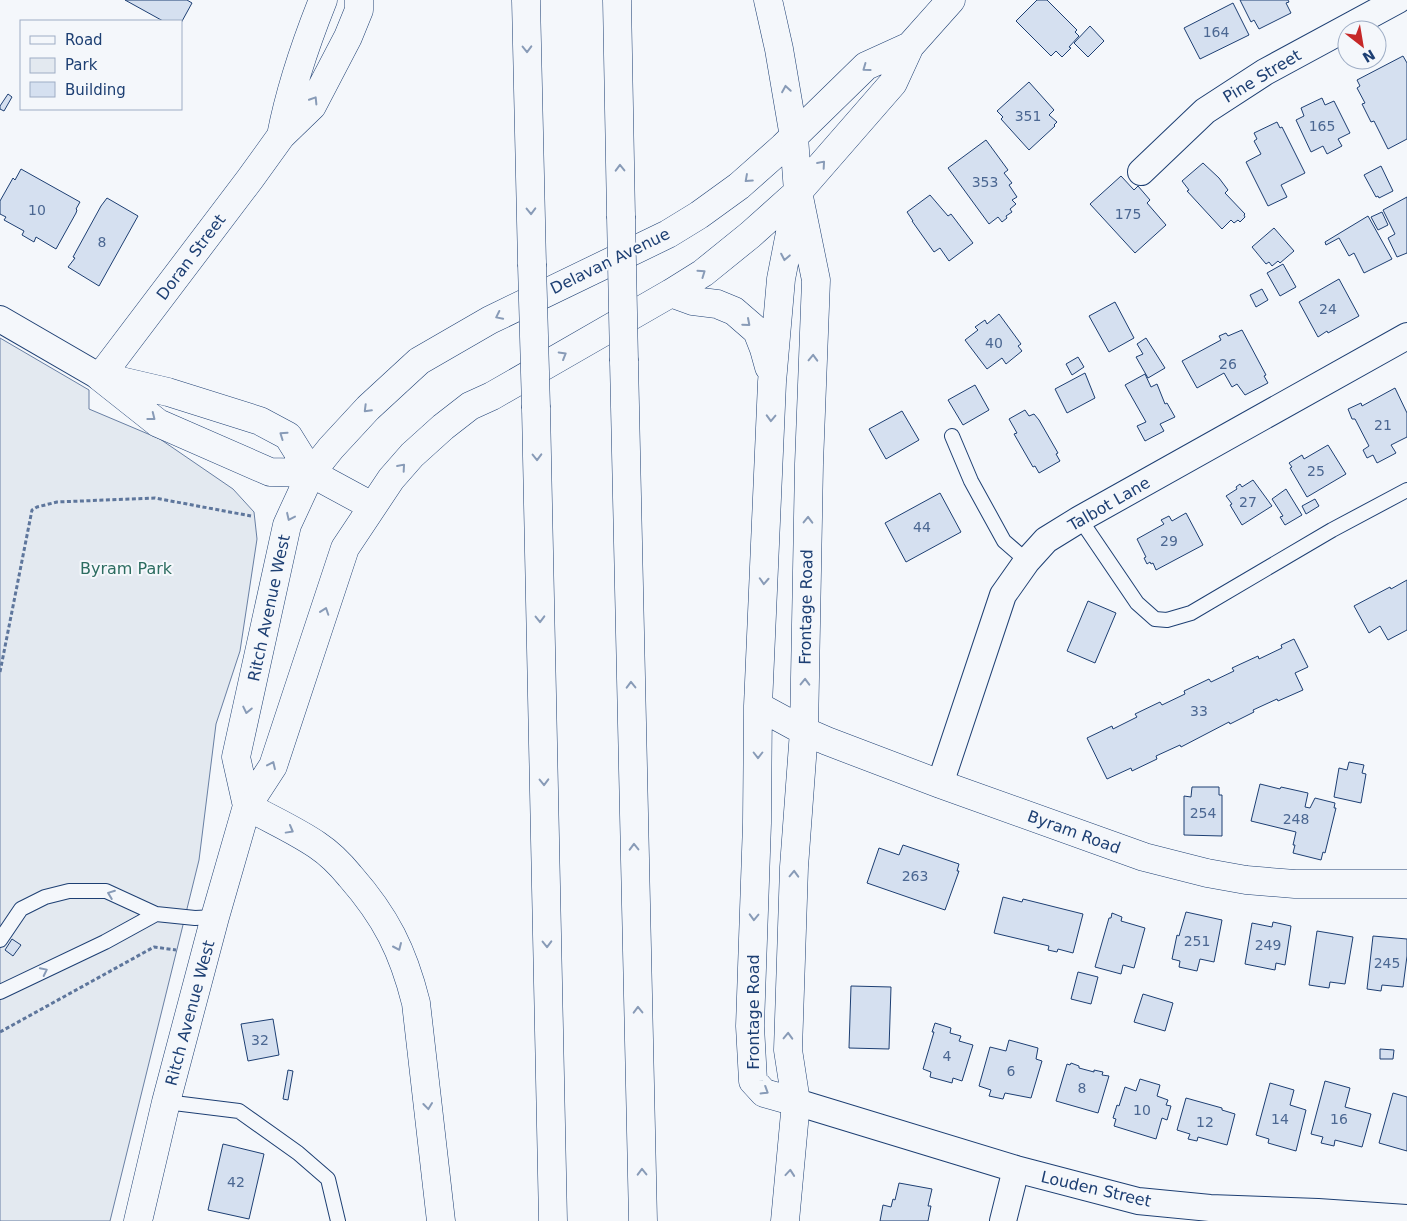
<svg xmlns="http://www.w3.org/2000/svg" width="1407" height="1221" viewBox="0 0 1407 1221" font-family="'DejaVu Sans',sans-serif">
	<rect width="100%" height="100%" fill="#f4f7fb"/>
	<path fill="#e3e9f0" stroke="#687fa3" d="M0,338L89,390V409L160,439L233,489L254,512L257,539L240,651L216,724L199,860L110,1221H0Z"/>
	<path fill="#d5e0f0" stroke="#1d3f73" d="M125,0H187L192,3L181,23V21H163Z
		M1037,0H1047L1077,30L1075,32L1079,36L1069,47L1071,48L1062,57L1056,51L1051,56L1016,21Z
		M1240,0H1288L1289,2L1286,3L1291,13L1259,29L1254,20L1251,22Z
		M1233,3L1249,35L1200,59L1184,28Z
		M1090,26L1104,41L1088,57L1074,43Z
		M1403,56L1407,63V139L1388,149L1374,121L1371,122L1362,104L1365,103L1357,88L1360,86L1357,80Z
		M1029,82L1054,110L1049,115L1057,122L1054,125L1055,126L1029,150L1001,119L1003,117L997,111Z
		M8,94L12,97L4,111L0,109V106Z
		M1322,98L1325,105L1334,101L1350,133L1338,139L1342,146L1327,154L1323,146L1311,152L1296,120L1304,116L1301,108Z
		M1277,122L1280,128L1282,127L1305,173L1281,185L1287,197L1268,206L1246,162L1261,154L1254,141L1257,139L1254,133Z
		M986,140L1008,170L1004,173L1012,183L1009,185L1017,197L1012,200L1016,204L1010,209L1012,212L1006,216L1007,218L1002,222L998,217L989,224L948,168Z
		M1203,163L1219,178L1228,190L1225,193L1245,214L1244,215L1245,217L1240,222L1238,220L1234,223L1231,220L1222,229L1187,191L1189,190L1182,181Z
		M1381,166L1393,191L1379,198L1378,196L1376,197L1364,175Z
		M21,169L80,202L76,209L77,210L76,213L56,249L36,237L34,242L22,235L24,231L4,220L6,217L0,214V201L13,178L15,180Z
		M1121,176L1134,190L1138,186L1150,200L1147,203L1166,225L1135,253L1090,204Z
		M930,195L948,216L951,214L973,243L949,261L940,248L934,252L912,221H913L907,212Z
		M1407,197V253L1397,257L1388,238L1395,234L1383,210Z
		M107,198L138,216L99,286L68,267L75,258L73,257L101,206Z
		M1382,212L1388,225L1378,230L1371,217Z
		M1368,216L1392,259L1364,273L1354,253L1349,256L1339,238L1326,245L1325,242Z
		M1274,228L1294,251L1280,263L1278,261L1272,266L1269,262L1266,264L1252,247Z
		M1283,264L1296,287L1280,296L1267,273Z
		M1339,279L1359,316L1328,333L1327,331L1318,337L1299,302Z
		M1262,289L1268,300L1256,307L1250,295Z
		M1115,302L1134,338L1109,352L1089,316Z
		M999,314L1021,344L1018,346L1022,351L1006,364L1002,358L987,369L965,340L978,330L975,327L985,320L987,324Z
		M1242,330L1266,375L1264,376L1268,383L1245,395L1237,384L1232,387L1224,373L1197,388L1182,361L1221,340L1219,336L1226,333L1228,336Z
		M1146,338L1165,368L1148,378L1136,357L1143,354L1137,344Z
		M1078,357L1084,367L1072,375L1066,364Z
		M1085,373L1095,398L1067,413L1055,389Z
		M1145,374L1151,387L1157,384L1165,404L1167,403L1175,417L1160,424L1164,431L1145,441L1137,426L1146,422L1125,385Z
		M975,385L989,410L963,425L948,400Z
		M1395,388L1407,413V437L1391,445L1396,453L1377,463L1373,455L1367,458L1363,450L1369,446L1355,419H1352L1348,409L1361,403L1362,406Z
		M1025,410L1029,416L1034,414L1039,420L1058,453L1056,454L1060,461L1039,473L1035,466L1033,467L1014,434L1017,433L1009,419Z
		M902,411L919,440L886,459L869,429Z
		M1328,445L1346,474L1307,497L1290,468L1292,467L1289,463L1302,455L1304,459Z
		M1253,480L1272,506L1242,525L1230,505L1232,504L1226,496L1237,489L1236,487L1240,484L1242,487Z
		M1286,489L1302,515L1285,525L1280,517L1283,516L1272,499Z
		M940,493L961,532L906,562L885,523Z
		M1315,499L1319,506L1306,514L1302,506Z
		M1186,513L1203,545L1156,570L1153,563L1151,564L1150,562L1147,564L1144,558L1146,557L1137,539L1164,524L1161,520L1169,516L1172,521Z
		M1407,580V630L1388,640L1380,626L1369,633L1354,606L1390,587L1391,589Z
		M1088,601L1116,613L1095,663L1067,651Z
		M1294,639L1308,667L1295,673L1303,690L1278,701L1277,699L1253,710L1254,712L1230,724L1229,722L1181,747L1180,745L1156,756L1157,759L1132,771L1131,768L1107,779L1087,738L1112,726L1113,729L1137,717L1135,714L1160,702L1162,705L1185,694L1184,691L1209,679L1211,682L1234,671L1232,668L1258,656L1259,659L1282,648L1281,645Z
		M1349,762L1364,765L1362,773L1366,774L1361,803L1334,797L1339,768L1347,770Z
		M1260,784L1280,789L1281,787L1308,793L1305,807L1310,808L1315,798L1335,803L1334,808H1336L1325,853L1323,852L1321,860L1293,853L1295,845H1293L1296,832L1251,821Z
		M1192,787H1219V795H1222V836L1184,835V796L1191,797Z
		M903,845L959,864L957,871H959L945,910L867,883L879,848L899,855Z
		M1003,897L1022,902L1023,899L1083,914L1073,953L1058,949L1057,952L1048,950L1049,946L994,933Z
		M1186,912L1222,920L1214,962L1200,959L1197,971L1179,967L1180,961L1172,959L1177,935L1179,936Z
		M1112,913L1122,917L1121,921L1145,928L1134,968L1123,965L1121,974L1095,967L1109,918H1111Z
		M1273,922L1291,926L1285,965L1276,963L1275,970L1245,964L1252,923L1272,927Z
		M1317,931L1353,937L1345,984L1330,982L1329,988L1309,985Z
		M1373,936L1407,939V956L1403,987L1382,985L1381,991L1367,989Z
		M12,939L21,945L13,956L5,950Z
		M1078,972L1098,977L1091,1004L1071,999Z
		M851,986L891,987L889,1049L849,1048Z
		M1143,994L1173,1003L1165,1031L1134,1022Z
		M273,1019L279,1055L248,1061L241,1024Z
		M935,1023L951,1028L950,1033L961,1036L959,1041L973,1045L962,1081L953,1078L952,1083L930,1077L931,1072L923,1069L934,1032H932Z
		M1009,1040L1038,1048L1036,1059L1042,1061L1031,1098L1005,1093L1003,1099L989,1096L991,1090L979,1086L990,1047L1006,1051Z
		M1380,1049L1394,1050L1393,1059H1380Z
		M1071,1063L1079,1066V1068L1094,1072V1070L1103,1072L1102,1075L1109,1076L1098,1113L1056,1101L1067,1064L1070,1065Z
		M288,1070L293,1071L288,1100L283,1099Z
		M1140,1079L1160,1085L1157,1096L1168,1100L1166,1105L1171,1106L1167,1120L1162,1118L1156,1139L1114,1126L1116,1119L1113,1118L1117,1105L1119,1106L1125,1087L1136,1091Z
		M1325,1081L1350,1088L1345,1107L1371,1114L1362,1147L1335,1140L1334,1146L1321,1143L1323,1137L1311,1134Z
		M1270,1083L1294,1090L1290,1105L1306,1110L1296,1151L1268,1143L1269,1139L1256,1135Z
		M1393,1093L1407,1097V1151L1379,1143Z
		M1186,1098L1222,1108V1110L1235,1114L1227,1145L1198,1137L1197,1141L1188,1139L1190,1134L1177,1130Z
		M223,1144L264,1154L249,1219L208,1210Z
		M899,1183L932,1189L928,1206H931L928,1221H880L883,1205L891,1207L893,1199L895,1200Z"/>
	<g fill="none" stroke-linecap="round" stroke-linejoin="round">
		<g stroke="#1d3f73" stroke-width="16">
			<path id="service" d="M952,436L971,481L1004,541L1027,561
				M1080,519L1137,603L1155,619L1167,620L1191,613L1332,530L1407,490
				M0,940L21,909L45,897L69,891H106L156,914L195,918L215,917
				M0,992L105,942L156,914
				M166,1102L239,1111L298,1153L328,1179L338,1221"/>
		</g>
		<g stroke="#1d3f73" stroke-width="28">
			<path id="minor" d="M1141,172L1205,111L1265,72L1398,0
				M0,319L100,377
				M940,784L1003,595L1027,561L1046,540L1080,519L1407,336
				M796,1102L1016,1169L1138,1201L1210,1208L1318,1212L1407,1218
				M1003,1221L1016,1169"/>
		</g>
		<g stroke="#1d3f73" stroke-width="29">
			<path id="secondary" d="M281,136C290,89 305,45 323,0
				M794,137L798,192L816,280L809,464L804,731L794,867L788,1050L796,1102L764,1093L753,1081L750,1026L757,823L758,706L772,382L781,279L798,192
				M671,293L693,301L717,304L734,311L757,331L764,349L769,367
				M100,377L250,179L281,136L312,106L348,37L359,10V0
				M100,377L158,423L270,472L311,473L372,506
				M108,378L168,392L260,421L288,436L311,473
				M758,706L804,731L827,741L940,784L1144,857L1207,873L1246,880L1295,884H1407
				M247,806L236,757L287,525L311,473L331,448L368,408L419,361L490,320L668,234L699,215L739,186L783,147L866,66L910,46
				M138,1221L166,1102L215,917L247,806L273,766L345,548L391,479L412,455L443,427L470,406L492,396L671,293L703,273L750,235L798,192L893,83L910,46L951,0"/>
		</g>
		<g stroke="#1d3f73" stroke-width="29">
			<path id="motorway" d="M526,0L532,264
				M617,0L621,216
				M768,0L779,49L794,137
				M624,361L643,1221
				M536,408L553,1221
				M247,806C270,819 295,830 317,845C329,853 341,865 350,876C386,917 403,951 416,1003L441,1221
				M785,1221L796,1102"/>
		</g>
		<path stroke="#5e769c" stroke-width="3" stroke-dasharray="4 2.5" stroke-linecap="butt" d="M0,672L32,510L37,507L57,502L155,498L251,516
			M0,1032L154,947L176,950"/>
		<use href="#service" stroke="#f4f7fb" stroke-width="14"/>
		<use href="#minor" stroke="#f4f7fb" stroke-width="26"/>
		<use href="#secondary" stroke="#f4f7fb" stroke-width="28"/>
		<use href="#motorway" stroke="#f4f7fb" stroke-width="28"/>
		<g stroke="#1d3f73" stroke-width="29" stroke-linecap="butt">
			<path id="motorway-bridge" d="M621,216L624,361
				M532,264L536,408"/>
		</g>
		<use href="#motorway-bridge" stroke="#f4f7fb" stroke-width="28"/>
	</g>
	<defs><path id="oneway-chevron" d="M-2-3.5L2.5 0L-2 3.5" fill="none" stroke-width="1.6" stroke-linecap="round" stroke-linejoin="round" transform="scale(1.25)"/></defs>
	<g stroke="#889bb7">
		<use href="#oneway-chevron" transform="translate(527 49) rotate(89)"/>
		<use href="#oneway-chevron" transform="translate(866 68) rotate(144)"/>
		<use href="#oneway-chevron" transform="translate(786 89) rotate(-99)"/>
		<use href="#oneway-chevron" transform="translate(314 100) rotate(-58)"/>
		<use href="#oneway-chevron" transform="translate(822 164) rotate(-49)"/>
		<use href="#oneway-chevron" transform="translate(620 168) rotate(-91)"/>
		<use href="#oneway-chevron" transform="translate(748 179) rotate(138)"/>
		<use href="#oneway-chevron" transform="translate(531 211) rotate(89)"/>
		<use href="#oneway-chevron" transform="translate(785 257) rotate(101)"/>
		<use href="#oneway-chevron" transform="translate(702 273) rotate(-35)"/>
		<use href="#oneway-chevron" transform="translate(499 316) rotate(154)"/>
		<use href="#oneway-chevron" transform="translate(747 323) rotate(41)"/>
		<use href="#oneway-chevron" transform="translate(563 355) rotate(-30)"/>
		<use href="#oneway-chevron" transform="translate(813 358) rotate(-88)"/>
		<use href="#oneway-chevron" transform="translate(367 409) rotate(135)"/>
		<use href="#oneway-chevron" transform="translate(152 417) rotate(38)"/>
		<use href="#oneway-chevron" transform="translate(771 418) rotate(92)"/>
		<use href="#oneway-chevron" transform="translate(283 435) rotate(-145)"/>
		<use href="#oneway-chevron" transform="translate(537 457) rotate(89)"/>
		<use href="#oneway-chevron" transform="translate(402 467) rotate(-49)"/>
		<use href="#oneway-chevron" transform="translate(290 517) rotate(115)"/>
		<use href="#oneway-chevron" transform="translate(808 520) rotate(-89)"/>
		<use href="#oneway-chevron" transform="translate(764 581) rotate(93)"/>
		<use href="#oneway-chevron" transform="translate(325 611) rotate(-71)"/>
		<use href="#oneway-chevron" transform="translate(540 619) rotate(89)"/>
		<use href="#oneway-chevron" transform="translate(805 682) rotate(-89)"/>
		<use href="#oneway-chevron" transform="translate(631 685) rotate(-91)"/>
		<use href="#oneway-chevron" transform="translate(247 710) rotate(102)"/>
		<use href="#oneway-chevron" transform="translate(758 755) rotate(90)"/>
		<use href="#oneway-chevron" transform="translate(272 765) rotate(-65)"/>
		<use href="#oneway-chevron" transform="translate(544 782) rotate(89)"/>
		<use href="#oneway-chevron" transform="translate(290 830) rotate(29)"/>
		<use href="#oneway-chevron" transform="translate(634 847) rotate(-91)"/>
		<use href="#oneway-chevron" transform="translate(794 874) rotate(-88)"/>
		<use href="#oneway-chevron" transform="translate(111 894) rotate(-159)"/>
		<use href="#oneway-chevron" transform="translate(754 917) rotate(92)"/>
		<use href="#oneway-chevron" transform="translate(547 944) rotate(89)"/>
		<use href="#oneway-chevron" transform="translate(398 947) rotate(66)"/>
		<use href="#oneway-chevron" transform="translate(44 971) rotate(-26)"/>
		<use href="#oneway-chevron" transform="translate(638 1010) rotate(-91)"/>
		<use href="#oneway-chevron" transform="translate(788 1036) rotate(-88)"/>
		<use href="#oneway-chevron" transform="translate(765 1091) rotate(32)"/>
		<use href="#oneway-chevron" transform="translate(428 1106) rotate(83)"/>
		<use href="#oneway-chevron" transform="translate(642 1172) rotate(-91)"/>
		<use href="#oneway-chevron" transform="translate(790 1173) rotate(-85)"/>
	</g>
	<g text-anchor="middle" dominant-baseline="central" stroke-width="4" stroke-linejoin="round" paint-order="stroke">
		<g font-size="14" fill="#4b6792">
			<text x="1216" y="32">164</text>
			<text x="1028" y="116">351</text>
			<text x="1322" y="126">165</text>
			<text x="985" y="182">353</text>
			<text x="37" y="210">10</text>
			<text x="1128" y="214">175</text>
			<text x="102" y="242">8</text>
			<text x="1328" y="309">24</text>
			<text x="994" y="343">40</text>
			<text x="1228" y="364">26</text>
			<text x="1383" y="425">21</text>
			<text x="1316" y="471">25</text>
			<text x="1248" y="502">27</text>
			<text x="922" y="527">44</text>
			<text x="1169" y="541">29</text>
			<text x="1199" y="711">33</text>
			<text x="1203" y="813">254</text>
			<text x="1296" y="819">248</text>
			<text x="915" y="876">263</text>
			<text x="1197" y="941">251</text>
			<text x="1268" y="945">249</text>
			<text x="1387" y="963">245</text>
			<text x="260" y="1040">32</text>
			<text x="947" y="1056">4</text>
			<text x="1011" y="1071">6</text>
			<text x="1082" y="1088">8</text>
			<text x="1142" y="1110">10</text>
			<text x="1280" y="1119">14</text>
			<text x="1339" y="1119">16</text>
			<text x="1205" y="1122">12</text>
			<text x="236" y="1182">42</text>
		</g>
		<g font-size="16" fill="#1d3f73" stroke="#f4f7fb">
			<text transform="translate(1262 76) rotate(-31)">Pine Street</text>
			<text transform="translate(191 257) rotate(-53)">Doran Street</text>
			<text transform="translate(610 261) rotate(-26)">Delavan Avenue</text>
			<text transform="translate(1109 504) rotate(-30)">Talbot Lane</text>
			<text transform="translate(806 607) rotate(-89)">Frontage Road</text>
			<text transform="translate(269 608) rotate(-78)">Ritch Avenue West</text>
			<text transform="translate(1074 832) rotate(20)">Byram Road</text>
			<text transform="translate(753 1012) rotate(-90)">Frontage Road</text>
			<text transform="translate(190 1013) rotate(-75)">Ritch Avenue West</text>
			<text transform="translate(1096 1189) rotate(13)">Louden Street</text>
		</g>
		<g font-size="16" fill="#2c6c60" stroke="#f4f7fb">
			<text x="126" y="568">Byram Park</text>
		</g>
	</g>
	<rect x="20" y="20" width="162" height="90" fill="#f4f7fb" stroke="#9eadc5"/>
	<rect x="30" y="36" width="25" height="8" fill="#f4f7fb" stroke="#9eadc5"/>
	<text x="65" y="45" font-size="15" fill="#1d3f73">Road</text>
	<rect x="30" y="58" width="25" height="15" fill="#e3e9f0" stroke="#9eadc5"/>
	<text x="65" y="70" font-size="15" fill="#1d3f73">Park</text>
	<rect x="30" y="82" width="25" height="15" fill="#d5e0f0" stroke="#9eadc5"/>
	<text x="65" y="95" font-size="15" fill="#1d3f73">Building</text>
	<g transform="translate(1362 45) rotate(149)"><circle r="24" fill="#f4f7fb" stroke="#9eadc5"/>
	<path d="M0-4L9 19L0 12L-9 19Z" fill="#c62828"/>
	<text y="-8" font-size="14" font-weight="bold" text-anchor="middle" fill="#1d3f73">N</text>
	</g>
</svg>
